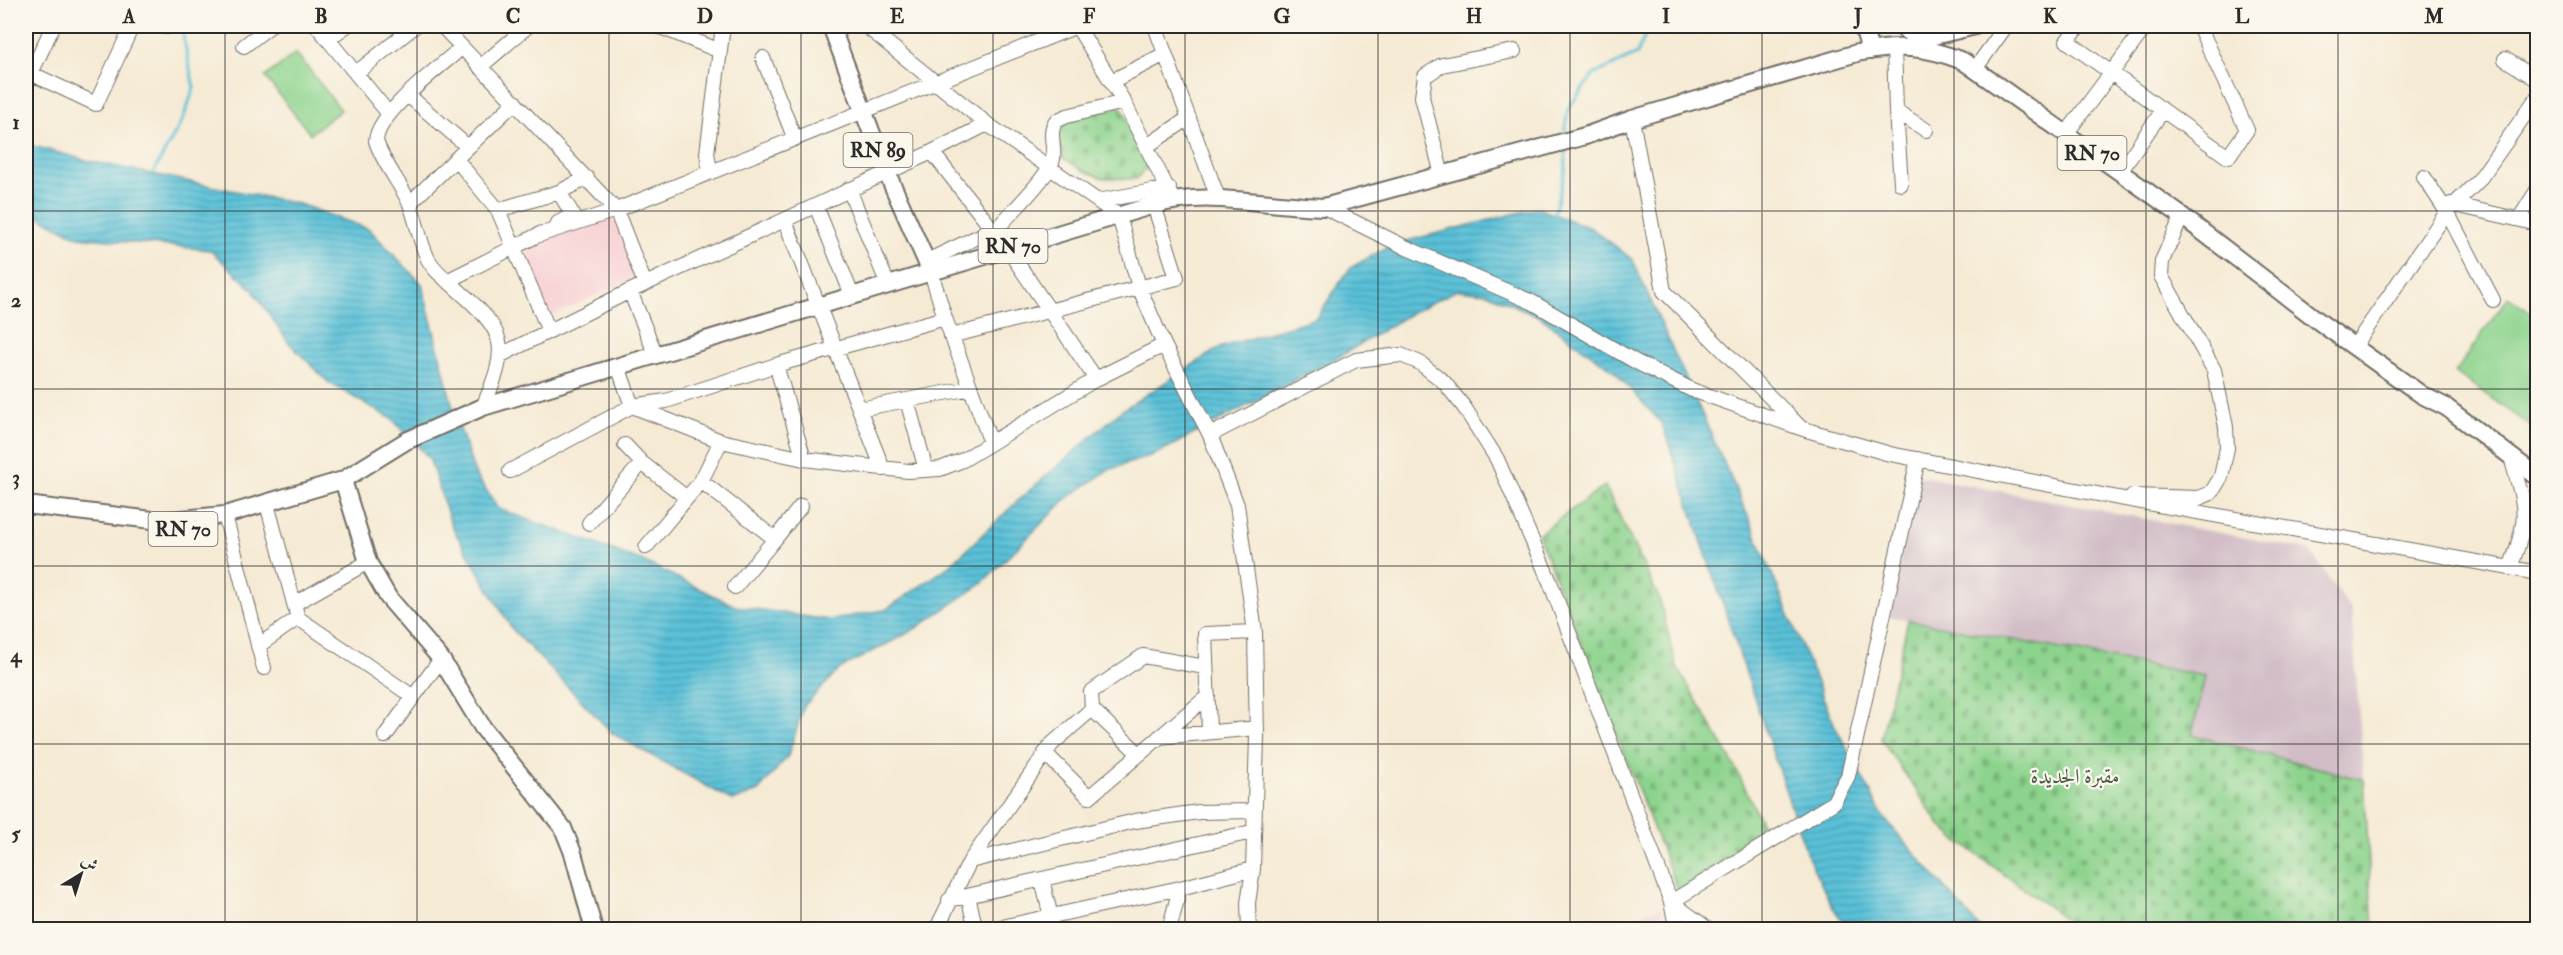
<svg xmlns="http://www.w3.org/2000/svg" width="2563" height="955" viewBox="0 0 2563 955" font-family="'IM FELL Double Pica',Amiri,serif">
	<defs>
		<pattern id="cemetery-stones" width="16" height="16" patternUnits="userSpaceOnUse" patternTransform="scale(1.5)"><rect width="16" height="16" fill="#8cd38d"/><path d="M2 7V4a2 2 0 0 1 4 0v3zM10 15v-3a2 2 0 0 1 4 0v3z" fill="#79b57a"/></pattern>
		<pattern id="water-rules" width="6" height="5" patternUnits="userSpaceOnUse" patternTransform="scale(1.5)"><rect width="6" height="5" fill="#5ac1d8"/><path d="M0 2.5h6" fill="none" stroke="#4b9daf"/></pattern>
	</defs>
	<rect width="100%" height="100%" fill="#fbf7ec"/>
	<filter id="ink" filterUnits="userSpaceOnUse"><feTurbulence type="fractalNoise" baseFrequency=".0167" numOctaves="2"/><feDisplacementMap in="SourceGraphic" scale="12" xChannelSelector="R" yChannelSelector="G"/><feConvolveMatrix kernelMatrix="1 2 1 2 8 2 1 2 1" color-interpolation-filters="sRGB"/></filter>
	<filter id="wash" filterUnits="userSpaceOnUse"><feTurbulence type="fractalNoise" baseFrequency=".008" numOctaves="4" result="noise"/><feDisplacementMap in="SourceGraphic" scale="24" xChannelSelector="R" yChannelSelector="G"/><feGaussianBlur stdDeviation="1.35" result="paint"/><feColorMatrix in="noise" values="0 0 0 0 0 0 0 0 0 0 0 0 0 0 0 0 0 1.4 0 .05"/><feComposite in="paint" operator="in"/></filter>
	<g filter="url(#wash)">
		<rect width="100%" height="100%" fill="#f5ead4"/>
		<path fill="#f7cfd3" d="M611,214L639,276L549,317L520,251Z
			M1661,908L1665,929H1594L1660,908Z"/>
		<path fill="#d2bdc7" d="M1920,476L2309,550L2351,609L2364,780L2192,735L2205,676L1887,616Z"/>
		<path fill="url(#cemetery-stones)" stroke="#5c7f5c" stroke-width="1.5" d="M1121,107L1151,164L1136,179L1103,178L1084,171L1058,155L1056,149L1059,121Z
			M1605,486L1660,600L1676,665L1734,765L1766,832L1678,891L1538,534Z
			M1908,620L2205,676L2192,735L2364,780L2373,929H2079L1954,838L1940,825L1881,739Z"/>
		<path fill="#8cd38d" stroke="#5c7f5c" stroke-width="1.5" d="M296,53L341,110L310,134L265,77Z
			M2508,297L2537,317V431L2455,372Z"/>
		<path fill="url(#water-rules)" stroke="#427682" stroke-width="1.5" d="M26,144L89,161L299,204L369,229L422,284L452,404L475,474L499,509L643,561L735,606L829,620L885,610L948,567L1023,496L1122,410L1219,348L1316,318L1350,268L1391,245L1537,208L1591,228L1632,259L1748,516L1835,726L1884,818L1981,929H1848L1832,906L1808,857L1662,424L1614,371L1540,317L1487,293L1457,290L1411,313L1339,357L1156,454L1108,470L1064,501L980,585L910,632L841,668L804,706L788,756L758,791L733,801L613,734L512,629L452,527L429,458L392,419L329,383L288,342L252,289L210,250L78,237L26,210Z"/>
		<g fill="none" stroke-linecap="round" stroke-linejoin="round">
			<path stroke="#5ac1d8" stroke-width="3" d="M1564,135L1568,109L1593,75L1637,54L1649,26
				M153,173L183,119L194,88L181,26
				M1554,214L1566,168L1565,147"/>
		</g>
	</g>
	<g filter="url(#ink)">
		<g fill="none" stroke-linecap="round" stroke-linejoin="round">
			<g stroke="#726e66" stroke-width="16">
				<path id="minor" d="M163,26L166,27
					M317,26L389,114
					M442,26L616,210L645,284
					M658,26L720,51
					M866,26L987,124L1119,216L1139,287L1164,345L1210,435L1237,505L1255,632L1257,737L1253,869L1248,903L1249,930
					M1077,26L1124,102L1173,200
					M1155,26L1218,198
					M2079,26L2067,41L2228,157L2247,130L2199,26
					M872,31L896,26
					M328,39L346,26
					M244,46L270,26
					M1894,46L1896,111L1926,130
					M461,48C439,68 377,113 376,141C383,163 399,181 409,202C417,220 419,241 428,259C434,271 447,280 457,289C507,333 510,345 483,407
					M763,58L794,137
					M2505,59L2538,80
					M480,67L528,26
					M1975,69L2006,26
					M26,71L96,104L132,26
					M356,73L415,26
					M1112,81L1165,54
					M26,84L53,26
					M409,96L468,147
					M1896,111L1901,184
					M1632,119L1664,291L1800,427
					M2066,134L2146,26
					M1147,146L1189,118
					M932,152L1007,248L1096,379
					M456,159L498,210L549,331
					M710,171L707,153L723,26
					M2120,172L2163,110
					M1442,175L1422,97L1425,76L1442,65L1514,51
					M2424,177L2447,212L2479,180L2538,96
					M849,189L888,285
					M1098,201L1169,188
					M410,203L515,102
					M2451,204L2538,224
					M816,206L852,295
					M1324,207L1407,248L1532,302L1638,363L1692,390L1803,429L1890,454L2113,497L2538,573
					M498,210L559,192
					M2519,219L2538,189
					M785,221L883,469
					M558,223L573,215L559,192L587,178
					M994,232C1012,211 1036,190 1050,167C1059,152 1046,134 1056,121L1067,116L1124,102
					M536,236L616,210L1077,26
					M927,261L992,230
					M931,272L945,318L991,443
					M447,281L542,233
					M630,291L655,353
					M951,336L1177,278L1154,205
					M2354,347L2447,212L2493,300
					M501,355L630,291L932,152L987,124
					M776,365L804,459
					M618,366L632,406L721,441L804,459L908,471L940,469L963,460L1096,379L1164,345
					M907,400L926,470
					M859,409L971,388
					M1210,435L1356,360L1401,355L1420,363L1444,382L1464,407L1497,459L1550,582L1671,902L1677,930
					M625,445L642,463L687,498
					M510,471L632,406L666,401L776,365L945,318
					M701,481L775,539L801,506
					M2132,496L2199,498L2211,493L2221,477L2227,448L2226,427L2214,370L2161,276L2162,261L2182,216
					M267,504L298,618L412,696
					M225,515L264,668
					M589,523L642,463
					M646,547L701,481L721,441
					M2510,568C2530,515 2526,511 2511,457
					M735,587L775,539
					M294,604L368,562
					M258,646L298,618
					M1092,709L1139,754
					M1209,731L1205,634L1255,632
					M385,736L441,659
					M1159,737L1257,728
					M1045,753L1089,797L1208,696
					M970,861L1135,821L1199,812L1253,811
					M1042,879L1054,930
					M968,896L976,930
					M949,900L1252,832
					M936,930L970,861L1052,744L1092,709L1091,692L1143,656L1205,667
					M988,930L1180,888L1253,869
					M1169,930L1180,888
					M1709,930L1671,902L1833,803L1848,776L1918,459"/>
			</g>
			<g stroke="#726e66" stroke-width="20">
				<path id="major" d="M831,26L887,173L931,272
					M1863,26L1870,51
					M1900,26L1926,45
					M1917,40L1975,26
					M343,480L368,562L388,597L441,659L483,728L563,828L573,853L594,930
					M26,505L161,521L225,515L343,480L406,441L483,407L1154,205C1209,190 1267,206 1324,207L1585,136L1632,119L1857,53C1900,45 1922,45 1963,61L2182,216L2325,326L2422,395L2446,407L2538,477"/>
			</g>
			<use href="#minor" stroke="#fff" stroke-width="14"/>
			<use href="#major" stroke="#fff" stroke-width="16"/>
		</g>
	</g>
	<path fill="none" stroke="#2b2b2b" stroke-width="1.5" stroke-opacity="0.55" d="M225,26V930M417,26V930M609,26V930M801,26V930M993,26V930M1185,26V930M1378,26V930M1570,26V930M1762,26V930M1954,26V930M2146,26V930M2338,26V930M26,211H2538M26,389H2538M26,566H2538M26,744H2538"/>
	<g text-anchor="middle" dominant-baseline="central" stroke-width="4.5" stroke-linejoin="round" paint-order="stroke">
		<g fill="#fbf7ec" stroke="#696865" stroke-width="1.5">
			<rect x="843.5" y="133" width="69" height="34" rx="4.5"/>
			<rect x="2057.5" y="136" width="69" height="34" rx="4.5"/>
			<rect x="978.5" y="229" width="69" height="34" rx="4.5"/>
			<rect x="148.5" y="512" width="69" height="34" rx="4.5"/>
		</g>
		<g font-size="20" font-weight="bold" fill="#2b2b2b">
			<text x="878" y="150">RN 89</text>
			<text x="2092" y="153">RN 70</text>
			<text x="1013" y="246">RN 70</text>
			<text x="183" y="529">RN 70</text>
		</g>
		<g font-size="21" fill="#485d48" stroke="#fbf7ec">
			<text x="2075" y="776">مقبرة الجديدة</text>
		</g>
	</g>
	<rect width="2563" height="955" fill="none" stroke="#fbf7ec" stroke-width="66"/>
	<g transform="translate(81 874) rotate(38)" stroke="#fbf7ec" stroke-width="4.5" paint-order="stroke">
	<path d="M0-4.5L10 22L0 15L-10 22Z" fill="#2b2b2b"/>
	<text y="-9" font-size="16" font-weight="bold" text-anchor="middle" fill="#2b2b2b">ش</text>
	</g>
	<rect x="33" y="33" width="2497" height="889" fill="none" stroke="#2b2b2b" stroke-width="2"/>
	<g font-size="20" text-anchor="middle" font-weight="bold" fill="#2b2b2b">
		<text x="129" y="23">A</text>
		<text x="321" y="23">B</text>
		<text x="513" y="23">C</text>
		<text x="705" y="23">D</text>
		<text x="897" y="23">E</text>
		<text x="1089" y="23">F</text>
		<text x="1282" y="23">G</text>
		<text x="1474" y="23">H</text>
		<text x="1666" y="23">I</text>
		<text x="1858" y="23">J</text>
		<text x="2050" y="23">K</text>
		<text x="2242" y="23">L</text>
		<text x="2434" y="23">M</text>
		<text x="16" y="129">1</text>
		<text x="16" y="307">2</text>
		<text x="16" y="484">3</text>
		<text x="16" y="662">4</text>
		<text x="16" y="840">5</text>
	</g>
</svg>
